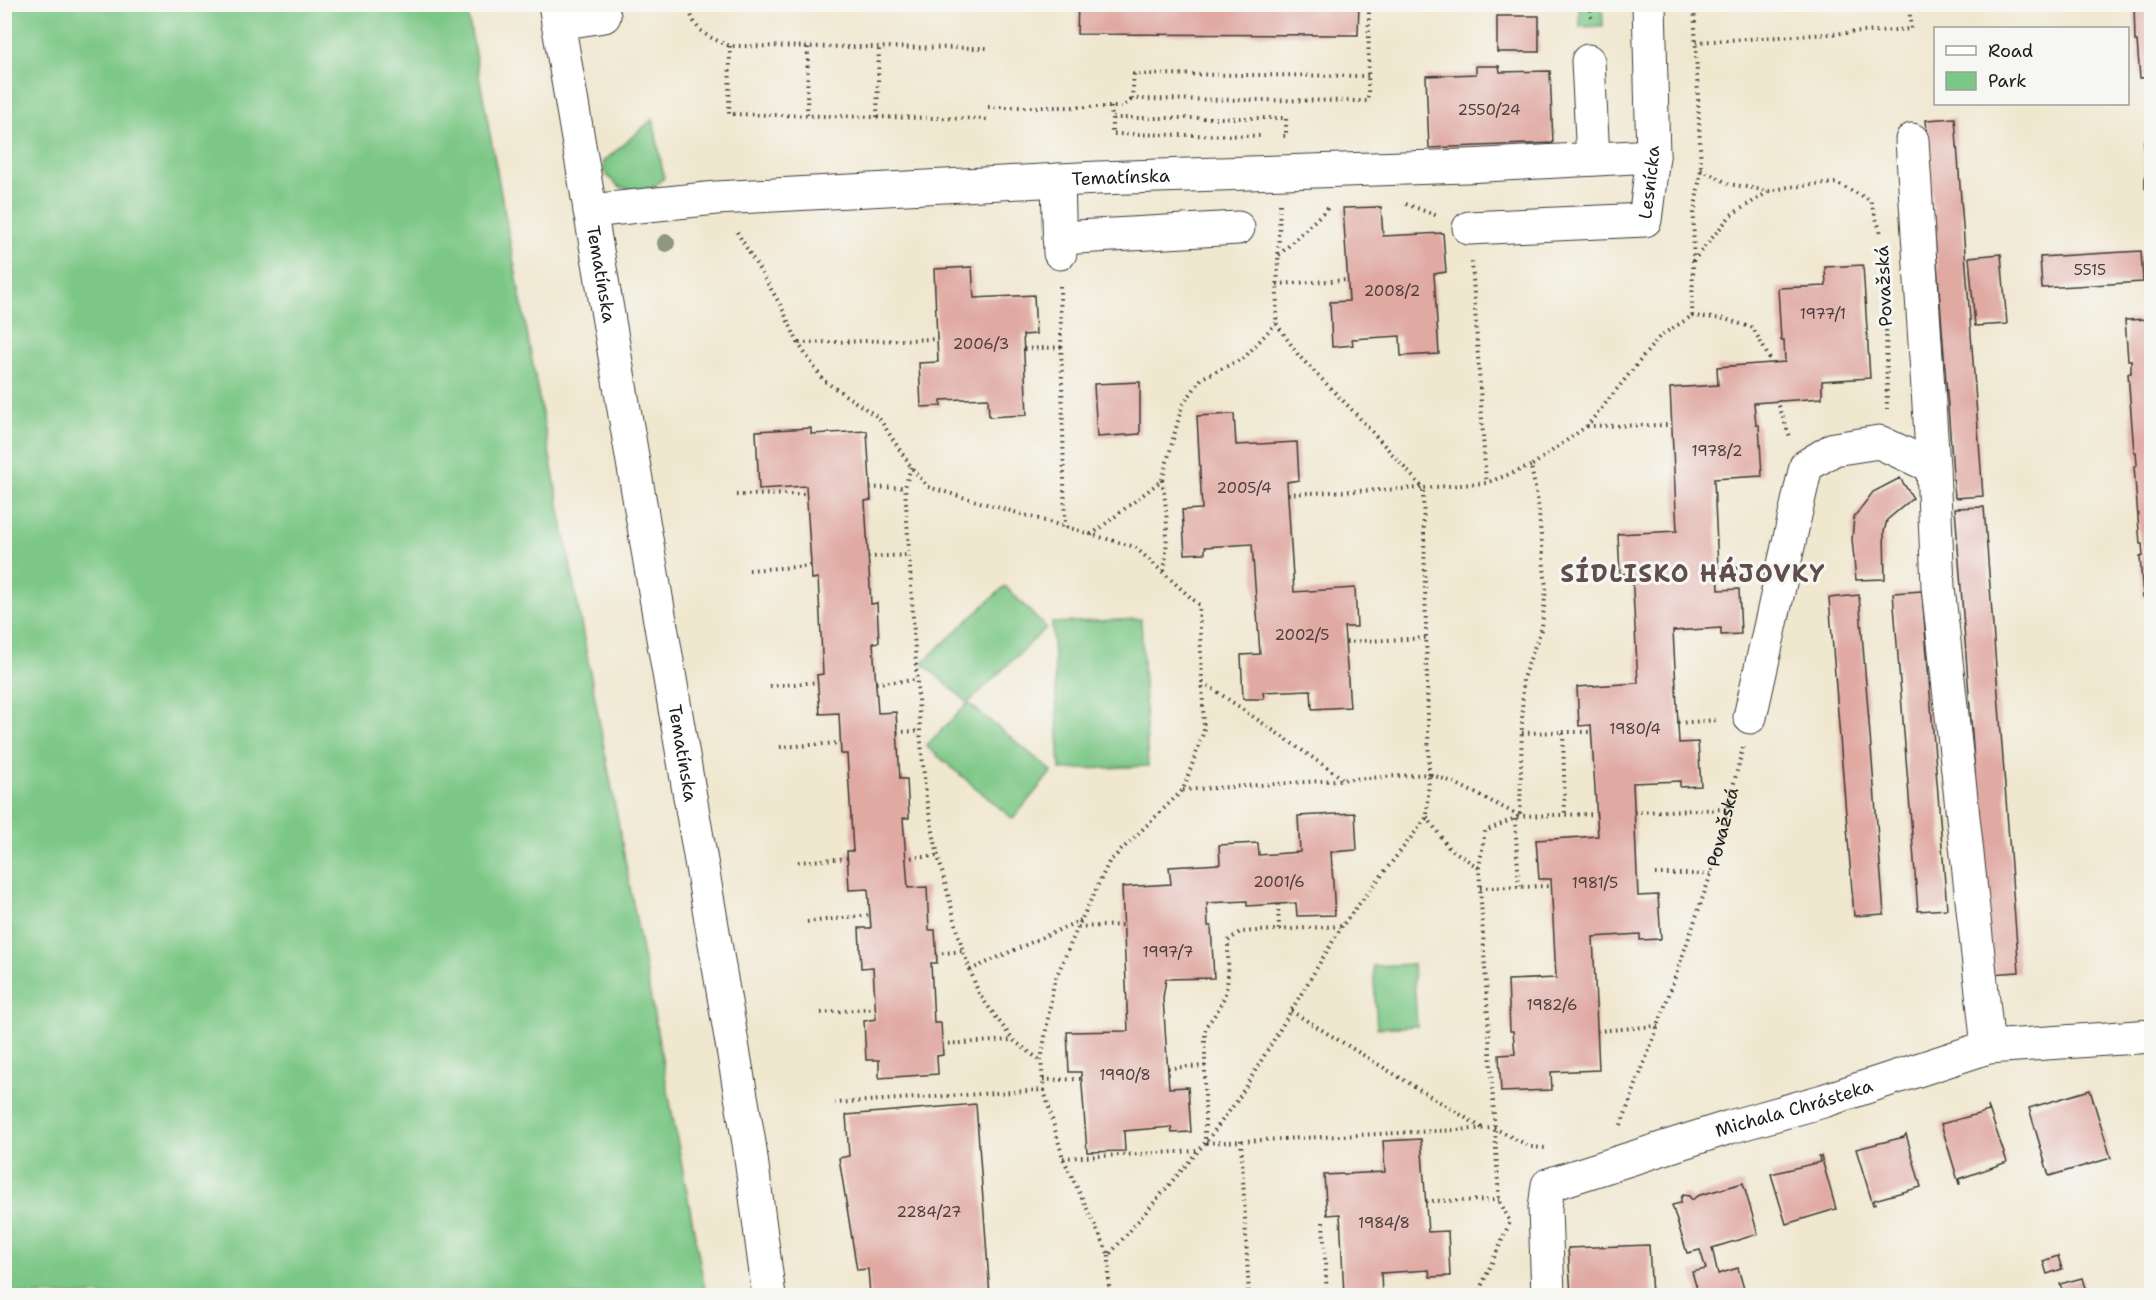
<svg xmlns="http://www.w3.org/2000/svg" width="2156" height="1300" viewBox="0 0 2156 1300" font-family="'Shantell Sans',sans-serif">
	<rect width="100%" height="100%" fill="#f6f6f2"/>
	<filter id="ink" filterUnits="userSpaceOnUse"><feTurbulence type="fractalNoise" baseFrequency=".0167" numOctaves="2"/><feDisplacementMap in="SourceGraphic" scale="12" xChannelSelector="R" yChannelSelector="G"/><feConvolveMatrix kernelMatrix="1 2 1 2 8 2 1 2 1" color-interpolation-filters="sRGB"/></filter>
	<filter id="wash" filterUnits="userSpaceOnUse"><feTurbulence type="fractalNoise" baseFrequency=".008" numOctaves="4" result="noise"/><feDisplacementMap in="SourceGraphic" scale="24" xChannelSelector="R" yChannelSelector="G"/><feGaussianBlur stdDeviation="1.35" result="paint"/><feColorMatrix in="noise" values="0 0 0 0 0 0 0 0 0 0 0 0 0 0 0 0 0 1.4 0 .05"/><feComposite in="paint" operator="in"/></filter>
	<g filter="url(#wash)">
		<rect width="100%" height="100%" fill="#f0e7cf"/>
		<path fill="#7bc785" stroke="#4c7250" stroke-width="1.5" d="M5,4L466,5L706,1295H5Z
			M1579,5H1602L1603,26L1580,27Z
			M653,119L664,178L652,188L634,190L620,187L605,174L603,162Z
			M1005,586L1046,628L968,703L1052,771L1013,819L926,746L968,703L922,663Z
			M1141,619L1148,766L1060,770L1052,623Z
			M1413,964L1417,1026L1377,1028L1373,966Z"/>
		<g id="blocks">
			<path fill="#e0a9a2" d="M1078,4H1359L1358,35L1077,34Z
				M2134,4H2151V77L2140,78L2137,41H2135Z
				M1497,16H1539V52H1497Z
				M1476,66H1499L1500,72L1550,71L1553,143L1429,148L1426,76L1476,74Z
				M1955,118L1983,496L1955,498L1926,120Z
				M2144,141H2151V224H2150L2147,188H2145V178H2146Z
				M1381,207L1383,236L1443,233L1446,272L1434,274L1439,354L1401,356L1400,336L1352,339L1353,345L1332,347L1330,302L1349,301L1343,208Z
				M2141,251L2143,282L2042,288L2040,257Z
				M2001,254L2007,324L1975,326L1969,257Z
				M1863,265L1870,378L1822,381V398L1754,403L1756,425H1759L1762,476L1714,479L1719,590L1739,589L1741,634L1721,635V628L1673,631L1679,743L1698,742L1701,786L1680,787V781L1633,783L1638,896L1658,895L1661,939L1640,940V934L1593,937L1599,1070L1551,1072L1552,1090L1501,1092L1499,1055L1515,1054L1513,1031H1510L1508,980L1556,978L1551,879H1539L1536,840L1598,836L1591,725L1579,726L1577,687L1638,683L1632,573L1620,574L1618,534L1677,531L1670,388L1718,385L1717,367L1785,362L1784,340H1781L1778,288L1826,286L1825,267Z
				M972,267L974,298L1034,295L1036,334L1023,335L1027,415L989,417L988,398L941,400V406L921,407L919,363L938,362L934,269Z
				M2151,319V596L2143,597L2140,557L2143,556L2142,544H2140L2134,466L2137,465L2136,452H2134L2128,373H2131V360H2128L2125,320Z
				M1140,382V434L1097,437L1094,384Z
				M1234,414L1236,445L1297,442L1299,480L1287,482L1294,592L1355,588L1357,627H1344L1350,707L1312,709L1311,690L1263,692L1264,699H1243L1241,655L1260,654L1252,544L1205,547V553L1185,554L1182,510L1202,509L1197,416Z
				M811,428V434L867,431L871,500L865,501L871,604L877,603L879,642L873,643L878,713L896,712L900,779H907L909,818H903L908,888L927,887L929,930H935L937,963H931L934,1023H941L943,1055L937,1056L938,1074L879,1078V1060H866L864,1021L876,1019L873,967L861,968L859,928H871L868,889L849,890L847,851H853L847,754H841L839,713L820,714L817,675L823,674L818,578L812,579L806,486L759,489L756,431Z
				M1900,478L1913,498L1887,520L1884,532L1885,579L1856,580L1852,539L1854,517L1873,492Z
				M1984,507L2019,972L1990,974L1955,508Z
				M1922,591L1947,909L1918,911L1893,593Z
				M1859,595L1884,914L1854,916L1829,598Z
				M1355,813L1357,850L1331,852L1335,915L1297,916L1296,903L1247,906V901L1207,903L1208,926H1211L1214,978L1166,979L1163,998L1169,1088L1188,1087L1191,1132L1172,1133L1171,1127L1124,1131L1125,1151L1087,1152L1081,1072H1069L1067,1032L1128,1031L1122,887L1171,884L1169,867L1220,864L1219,845L1258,843L1259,855L1300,852L1298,816Z
				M2090,1090L2111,1158L2049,1176L2029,1108Z
				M976,1104L990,1296L870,1295L868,1269L857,1270L839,1158L849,1156L846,1115Z
				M1988,1106L2007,1162L1959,1179L1960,1184H1959L1941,1124L1989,1111Z
				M1906,1134L1921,1187L1874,1200L1875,1204L1873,1205L1856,1149L1904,1137Z
				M1421,1139L1428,1232L1448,1231L1450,1276L1430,1277L1429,1270L1381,1273L1382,1296H1344L1340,1214L1327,1215L1324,1175L1385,1172L1383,1141Z
				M1819,1156H1821L1836,1209L1786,1224L1771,1174L1820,1162Z
				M1743,1183L1758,1234L1712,1248L1718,1274L1738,1268L1746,1296H1699L1692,1272L1706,1269L1700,1250L1687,1253L1672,1205L1681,1203V1198L1683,1195L1689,1196L1692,1200L1697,1196Z
				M1649,1245L1652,1296H1571L1568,1248Z
				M2058,1256L2062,1269L2047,1274L2043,1261Z
				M2082,1278L2086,1291L2073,1296H2065L2060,1284Z"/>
		</g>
	</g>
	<g filter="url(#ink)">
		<use href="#blocks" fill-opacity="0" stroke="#3c3a37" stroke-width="1.5"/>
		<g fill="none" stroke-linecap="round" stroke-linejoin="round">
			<g stroke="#3c3a37" stroke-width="35">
				<g id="minor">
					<path id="s2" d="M555,4L749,1143L769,1296"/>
					<path d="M558,23L604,16"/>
					<path d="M1588,61L1593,159"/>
					<path d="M1912,140L1933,467"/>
					<path d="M1058,180L1060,253"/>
					<path id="s3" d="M590,211L716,198L1098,178L1466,166L1653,156"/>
					<path id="s4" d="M1469,228L1645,220L1653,156L1649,4"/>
					<path d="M1059,238L1238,228"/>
					<path d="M1750,717L1806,466L1834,449L1879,442L1933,467L1938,587L1988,1047"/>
					<path id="s5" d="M1548,1296L1545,1208L1548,1185L1730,1127L1823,1101L1988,1047L2152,1036"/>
				</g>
			</g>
			<g stroke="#3c3a37" stroke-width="4" stroke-dasharray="1.5 4.5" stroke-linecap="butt">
				<path d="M688,4C694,32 706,36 730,46L987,48"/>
				<path d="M1590,4L1591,17"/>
				<path d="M1696,42L1911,29L1909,4"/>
				<path d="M730,46L729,114L877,117L879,47"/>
				<path d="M1368,76L1134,74L1132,99L1368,101L1369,4"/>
				<path d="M988,107H1123L1132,99"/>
				<path d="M1111,107L1112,118H1286V136H1282"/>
				<path d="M807,115L808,46"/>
				<path d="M877,117L988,119"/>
				<path d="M1112,118V134L1263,136"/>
				<path d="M1701,169L1729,184L1769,191L1789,187L1836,183L1870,200L1881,233"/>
				<path d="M1280,204L1276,323L1299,356L1355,413L1423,488L1287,494"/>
				<path d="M1406,204L1438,216"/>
				<path d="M737,232L781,306L798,343L823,380L879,418L911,467L928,487L1135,547L1199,605L1204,731L1183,790L1109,862L1078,927L1054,982L1041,1061L1044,1090L835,1103"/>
				<path d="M1279,255L1330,206"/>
				<path d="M1693,261L1731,215L1768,192"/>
				<path d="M1472,262L1486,483"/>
				<path d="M1277,284L1348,280"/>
				<path d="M1060,286L1065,528"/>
				<path d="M1692,316L1694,214L1701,169L1694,4"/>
				<path d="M1692,316L1725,319L1753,328L1772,363"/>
				<path d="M1886,318L1887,409"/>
				<path d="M799,343L937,339"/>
				<path d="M1024,349L1061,347"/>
				<path d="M1777,400L1790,437"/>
				<path d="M1587,426L1672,425"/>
				<path d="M911,467L905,487L920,731L926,798L938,856L963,951L979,994L1013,1040L1041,1061"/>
				<path d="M1162,480C1168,512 1168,541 1164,573"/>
				<path d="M870,488L905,487"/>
				<path d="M736,495L807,494"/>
				<path d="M1091,535L1162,480L1182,406L1202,378L1244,358L1276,323"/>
				<path d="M868,557L909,555"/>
				<path d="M1718,568L1750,567"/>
				<path d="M749,570L811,566"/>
				<path d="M1346,642L1426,638"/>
				<path d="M1203,682L1342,778"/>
				<path d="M876,683L917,680"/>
				<path d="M770,686L818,682"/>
				<path d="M1678,723L1717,720"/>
				<path d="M897,732L920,731"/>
				<path d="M1563,732H1592"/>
				<path d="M1522,733L1563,732L1565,815"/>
				<path d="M780,747L840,743"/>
				<path d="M1183,790L1429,774L1423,488L1486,483L1531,466"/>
				<path d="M1634,812L1728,809"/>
				<path d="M1427,817L1448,847L1479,868"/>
				<path d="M1515,819L1519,887"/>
				<path d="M905,858L938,856"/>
				<path d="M798,862L848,858"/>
				<path d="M1655,874H1711"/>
				<path d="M1480,888L1552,886"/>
				<path d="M1278,904L1279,930"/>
				<path d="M807,922L870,915"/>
				<path d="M1342,926L1237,1101L1205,1143L1494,1128L1531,1147L1545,1148"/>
				<path d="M1078,927L1123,925"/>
				<path d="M936,954L963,951"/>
				<path d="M970,970L1081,920"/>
				<path d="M1291,1011L1484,1129"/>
				<path d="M821,1013L876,1008"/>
				<path d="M1597,1031L1658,1026"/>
				<path d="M942,1044L1012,1040"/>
				<path d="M1168,1068L1205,1066"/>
				<path d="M1043,1080L1082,1079"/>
				<path d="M1044,1090L1063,1158L1109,1255L1205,1143V1027C1232,997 1228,979 1228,941L1240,932L1342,926L1427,817L1429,774L1453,782L1520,816L1596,814"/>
				<path id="s1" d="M1621,1125L1658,1026L1711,874L1743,747"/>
				<path d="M1241,1140L1249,1296"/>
				<path d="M1063,1158L1197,1151"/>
				<path d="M1426,1201L1499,1200"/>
				<path d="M1323,1222L1327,1296"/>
				<path d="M1109,1255V1296"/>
				<path d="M1441,1296L1478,1293"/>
				<path d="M1477,1296L1510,1222L1499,1200L1479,868L1485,831L1520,816L1523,678L1542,627L1546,588L1538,503L1531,466L1587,426L1660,336L1692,316"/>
			</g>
			<use href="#minor" stroke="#fff" stroke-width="33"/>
		</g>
		<circle fill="#8e9881" cx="666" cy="243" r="9"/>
	</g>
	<g text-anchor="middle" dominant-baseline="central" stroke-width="6" stroke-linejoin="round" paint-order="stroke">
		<g font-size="15" fill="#4d3f3e">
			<text x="1489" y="110">2550/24</text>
			<text x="2090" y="270">5515</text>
			<text x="1392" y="291">2008/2</text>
			<text x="1823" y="314">1977/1</text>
			<text x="981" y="344">2006/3</text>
			<text x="1717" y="451">1978/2</text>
			<text x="1244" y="488">2005/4</text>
			<text x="1302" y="635">2002/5</text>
			<text x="1635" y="729">1980/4</text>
			<text x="1279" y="882">2001/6</text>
			<text x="1595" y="883">1981/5</text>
			<text x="1168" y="952">1997/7</text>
			<text x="1552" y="1005">1982/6</text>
			<text x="1125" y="1075">1990/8</text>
			<text x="929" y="1212">2284/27</text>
			<text x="1384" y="1223">1984/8</text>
		</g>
		<g font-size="18" fill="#1c1c1c" stroke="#f6f6f2">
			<text stroke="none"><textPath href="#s3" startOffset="532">Tematínska</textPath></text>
			<text stroke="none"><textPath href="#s4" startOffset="214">Lesnícka</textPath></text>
			<text stroke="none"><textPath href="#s2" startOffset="274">Tematínska</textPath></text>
			<text transform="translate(1884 286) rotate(-93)">Považská</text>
			<text stroke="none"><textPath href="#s2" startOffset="760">Tematínska</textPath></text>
			<text stroke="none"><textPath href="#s1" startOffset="315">Považská</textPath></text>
			<text stroke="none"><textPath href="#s5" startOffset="369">Michala Chrásteka</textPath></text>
		</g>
		<g font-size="24" font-weight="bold" letter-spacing="1.5" fill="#614d4b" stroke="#f6f6f2">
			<text x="1693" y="574">SÍDLISKO HÁJOVKY</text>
		</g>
	</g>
	<rect width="2156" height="1300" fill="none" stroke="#f6f6f2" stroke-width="24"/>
	<rect x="1934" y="27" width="195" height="78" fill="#f6f6f2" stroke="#9f9f9c" stroke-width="1.5"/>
	<rect x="1946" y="46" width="30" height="9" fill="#ffffff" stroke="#9f9f9c" stroke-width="1.5"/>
	<text x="1988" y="57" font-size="18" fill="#1c1c1c">Road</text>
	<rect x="1946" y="72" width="30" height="18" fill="#7bc785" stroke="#9f9f9c" stroke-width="1.5"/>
	<text x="1988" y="87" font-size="18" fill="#1c1c1c">Park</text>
</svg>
